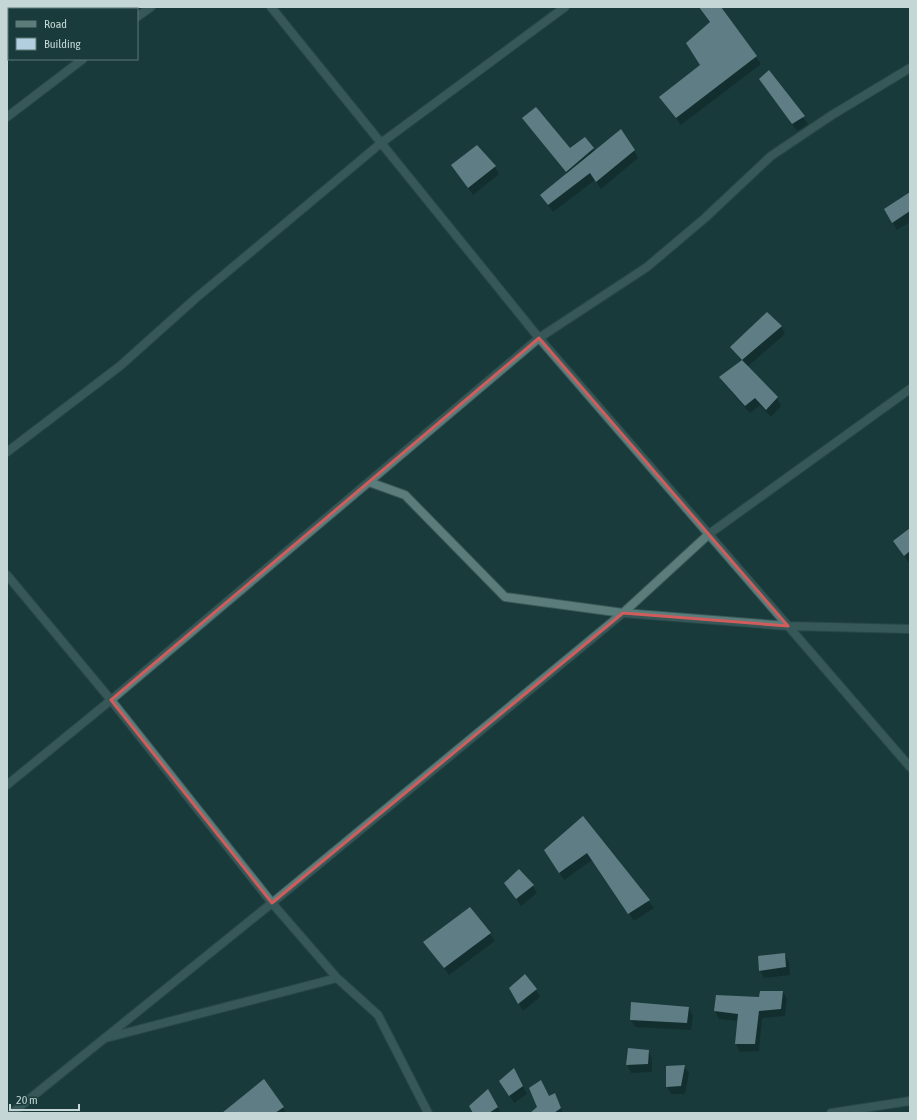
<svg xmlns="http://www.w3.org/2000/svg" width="917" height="1120" viewBox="0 0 917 1120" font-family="'Asap Condensed',sans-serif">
	<rect width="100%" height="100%" fill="#193b3b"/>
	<path fill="#0007" d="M699,7H718L761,64L681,125L665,104L701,66L710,23Z
		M769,72L808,124L797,131L760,80Z
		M523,118L569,150L585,138L595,152L634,150L638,158L601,189L595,180L553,212L541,196L567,174Z
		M452,165L495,167L499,174L473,195Z
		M910,193V222L897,230L885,209Z
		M781,326L785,334L747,367L777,398L781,406L771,417L760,405L750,413L725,385L720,378L742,361L731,347Z
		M910,529V562L909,563L895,542Z
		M583,818L654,908L634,921L592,860L564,880L550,858Z
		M505,883L533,886L537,893L521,906Z
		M490,934L495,941L449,975L425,942Z
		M784,954L789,962L790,975L764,978L760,970Z
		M510,988L536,990L540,997L523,1011Z
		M783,992L787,999L785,1016L762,1018L759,1051L740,1052L736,1044L739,1021L719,1019L715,1011L717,996L760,998Z
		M689,1008L693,1016L691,1030L635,1027L631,1020Z
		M629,1049L648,1051L652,1058V1072L631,1073L627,1065Z
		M684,1066L689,1073L685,1094H671L667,1086Z
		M518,1077L527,1094L514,1103L505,1088Z
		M488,1090L501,1113H474Z
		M555,1094L563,1113H532L549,1097Z
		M283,1107L286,1113H222Z"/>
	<path fill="#b1cfde" d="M699,7H721L757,56L676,118L659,97L700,65L686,43L710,22Z
		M769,70L805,116L792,124L759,79Z
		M536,107L570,148L585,137L594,148L566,172L522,118Z
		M621,129L635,150L596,182L590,173L548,205L540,195Z
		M477,145L496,166L468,188L451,165Z
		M910,192V211L892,223L884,209Z
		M767,312L782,326L742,360L730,347Z
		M742,360L778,397L766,410L755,398L745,406L719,377Z
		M910,528V551L904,556L893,541Z
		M583,816L650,900L628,914L587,853L559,873L544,850Z
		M519,869L534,885L516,899L504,883Z
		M470,907L491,933L444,968L423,942Z
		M785,953L786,967L759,971L758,956Z
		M525,974L537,989L518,1004L509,988Z
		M760,991H783L781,1009L759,1011L755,1044H735L738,1014L714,1011L716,995L759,997Z
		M631,1002L689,1007L687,1023L630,1020Z
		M628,1048L649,1050L648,1064L626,1065Z
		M685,1065L681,1086L666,1087V1066Z
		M514,1068L523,1086L509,1096L499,1081Z
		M264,1079L284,1107L275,1113H222Z
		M541,1080L549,1096L555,1093L561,1108L554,1113H530L537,1107L529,1088Z
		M488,1089L498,1107L489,1113H473L469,1106Z"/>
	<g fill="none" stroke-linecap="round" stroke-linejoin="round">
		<g stroke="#3b5858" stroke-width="10">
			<path id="street" d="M271,7L539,338L910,767
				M137,17L151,7
				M7,117L83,59
				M7,452L120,366L196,298L381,143L565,7
				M369,482L405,495L505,597L623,613L788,626L910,629
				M7,575L111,700L272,903L12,1113
				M7,785L111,700L539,338L647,267L705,218L771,156L832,115L910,68
				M337,978L272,903L623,613L709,534L910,389
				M106,1038L337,978L378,1015L428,1113
				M831,1113L910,1101"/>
		</g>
		<use href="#street" stroke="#5a7d7c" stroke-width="8"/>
	</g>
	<path d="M0 0H917V1120H0ZM539,338L788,626L623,613L272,903L111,700Z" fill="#193b3b" fill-opacity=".55" fill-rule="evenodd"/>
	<path fill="none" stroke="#d15c5c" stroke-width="3" stroke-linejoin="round" d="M539,338L788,626L623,613L272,903L111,700Z"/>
	<rect width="917" height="1120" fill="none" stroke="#c4d6d6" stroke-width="16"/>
	<rect x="8" y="8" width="130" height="52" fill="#193b3b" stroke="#5d7979"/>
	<rect x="16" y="21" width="20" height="6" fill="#5a7d7c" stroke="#5d7979"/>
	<text x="44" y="28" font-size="12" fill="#c4d6d6">Road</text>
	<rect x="16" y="38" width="20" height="12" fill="#b1cfde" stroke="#5d7979"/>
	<text x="44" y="48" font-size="12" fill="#c4d6d6">Building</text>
	<path d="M10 1104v6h69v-6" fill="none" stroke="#c4d6d6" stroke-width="2"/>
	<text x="16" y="1104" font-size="12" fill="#c4d6d6" stroke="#193b3b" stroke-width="3" paint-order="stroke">20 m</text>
</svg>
